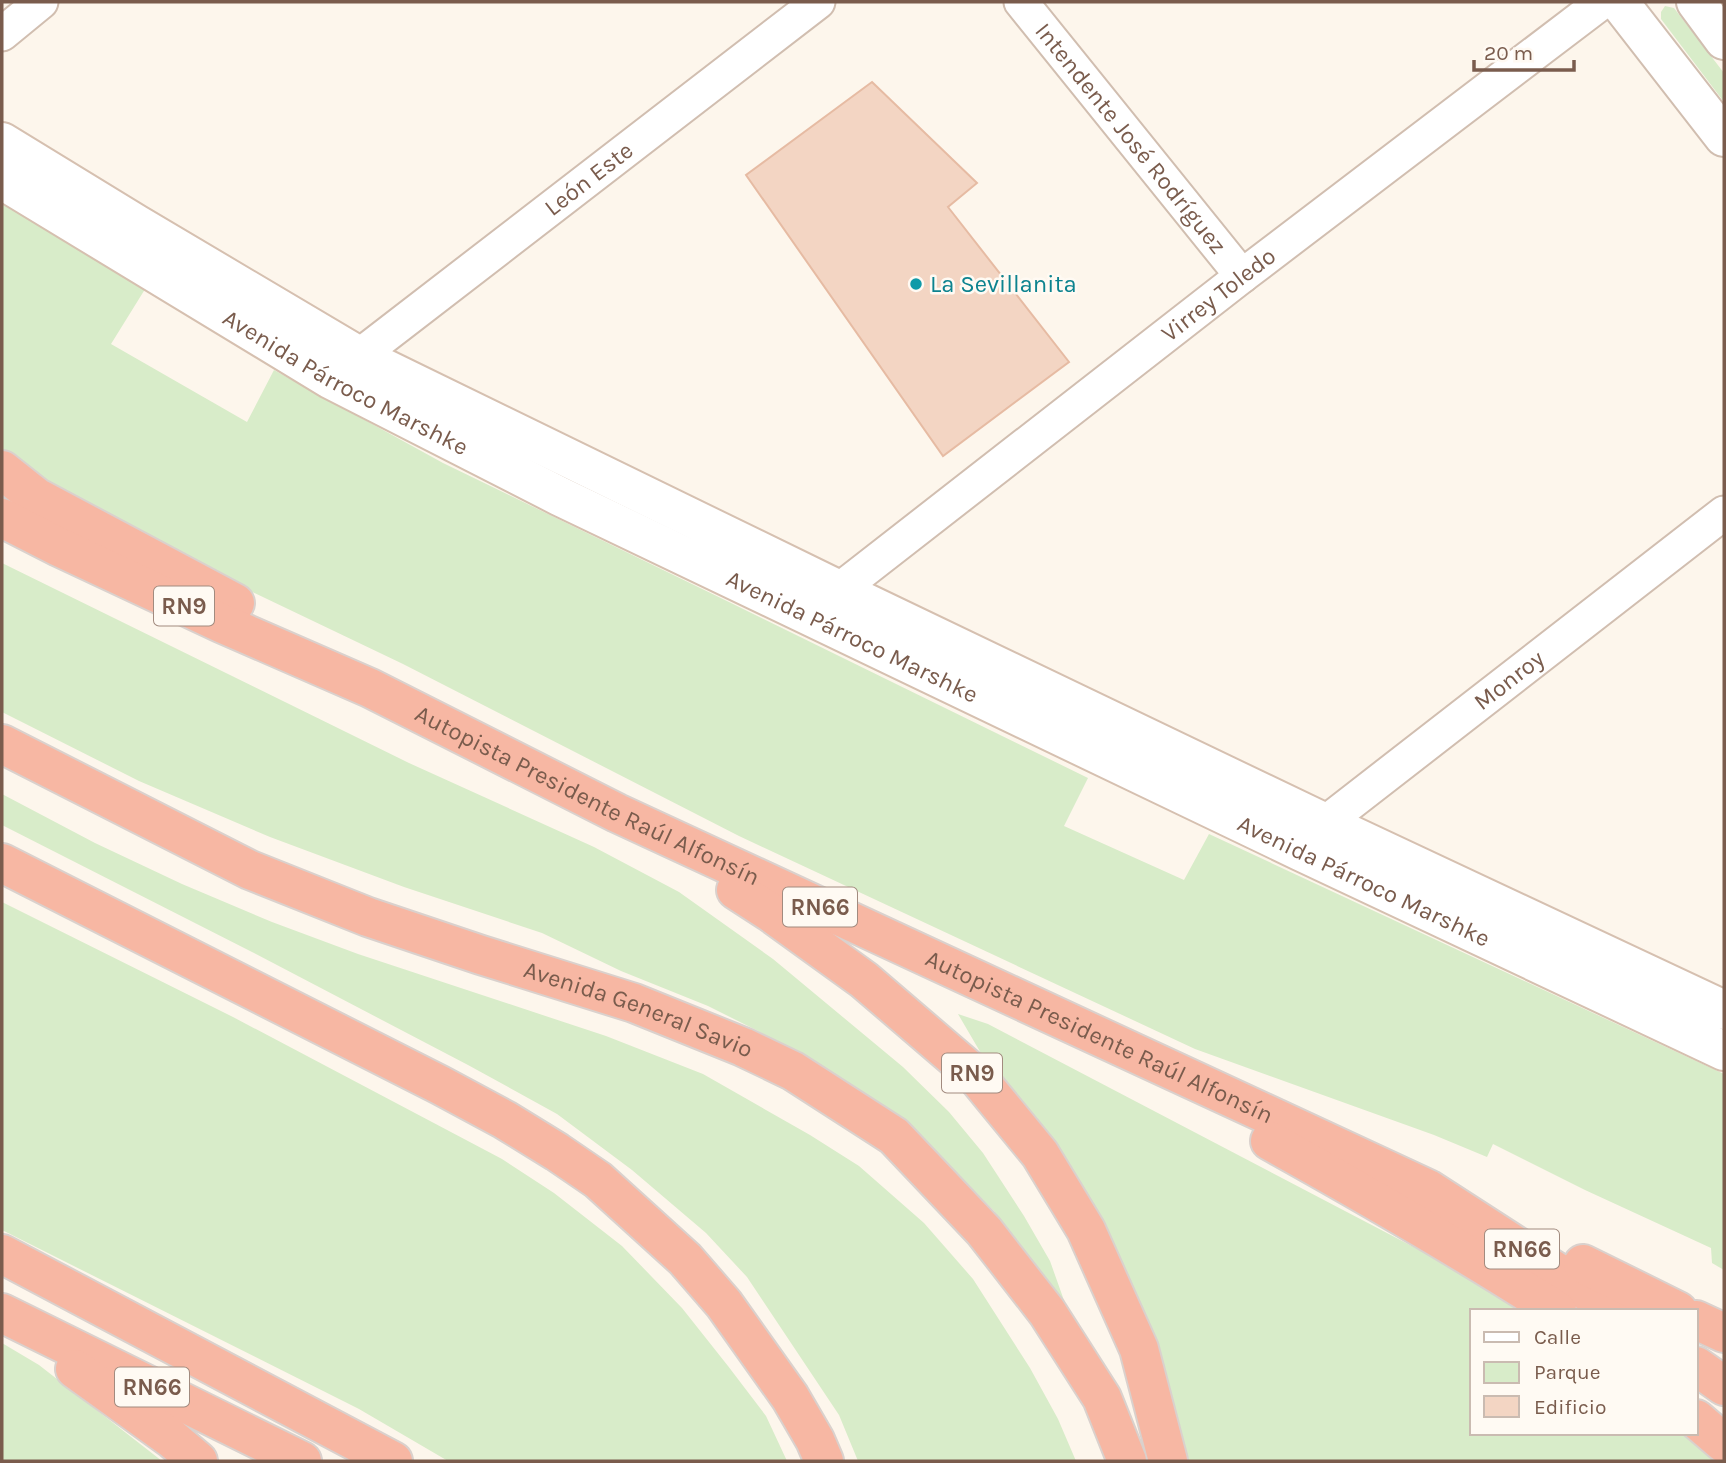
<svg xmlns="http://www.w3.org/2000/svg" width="1726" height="1463" viewBox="0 0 1726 1463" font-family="Karla,sans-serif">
	<rect width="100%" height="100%" fill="#fdf6ec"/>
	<path fill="#d8ecc9" d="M1665,6L1674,8L1724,73V102L1661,19V12Z
		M2,193L147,286L111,344L247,422L274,370L443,463L729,602L1088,778L1064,826L1184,880L1209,834L1724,1074V1270L1712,1263L1711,1248L1585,1190L1493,1144L1487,1157L1434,1135L1195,1049L739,836L403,664L110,524L2,451Z
		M2,563L409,763L594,847L679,892L773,959L903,1067L949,1112L983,1153L1024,1216L1050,1261L1066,1306L1021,1250L994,1211L954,1170L911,1131L809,1061L758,1031L708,1006L621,971L542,933L404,887L270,837L139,781L2,712Z
		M2,794L95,843L182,884L272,922L358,954L606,1036L703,1074L810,1135L859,1166L924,1223L973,1279L1030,1368L1058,1419L1076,1461H858L839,1415L747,1277L706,1233L632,1170L557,1114L468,1065L252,952L2,825Z
		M2,902L233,1017L502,1159L554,1193L622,1246L682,1308L728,1366L766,1416L787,1461H448L359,1409L2,1230Z
		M958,1014L988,1024L1429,1255L1521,1311H1472V1433H1688L1721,1461H1187L1182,1441L1119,1264L1096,1210L1053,1142L982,1055Z
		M2,1343L39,1365L162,1461H2Z"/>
	<path fill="#f3d5c3" stroke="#e6bba3" stroke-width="2" d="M872,82L977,183L948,207L1069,362L943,456L746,175Z"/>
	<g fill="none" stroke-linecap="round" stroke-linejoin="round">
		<g stroke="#d1beb0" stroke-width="37">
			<g id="minor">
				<path id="s1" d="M1021,2L1242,276"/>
				<path d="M2,34L41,2"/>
				<path id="s2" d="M359,356L818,2"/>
				<path id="s3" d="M839,590L1242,276L1602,2"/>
				<path id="s4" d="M1309,841L1325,823L1724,513"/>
			</g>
		</g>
		<g stroke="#d1beb0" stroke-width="42">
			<path id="tertiary" d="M1619,2L1724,137
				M1696,2L1724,40"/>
		</g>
		<g stroke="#d6c0b0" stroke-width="42">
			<g id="secondary">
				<path d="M2,142L136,224L359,356L839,590L1325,823L1724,1010"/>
				<path id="s5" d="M2,180L330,379L559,496L1300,851L1724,1051"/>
			</g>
		</g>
		<g stroke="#dad1cd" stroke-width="42">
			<g id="motorway">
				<path d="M2,470L36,497L235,603"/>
				<path id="s6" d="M2,518L59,547L221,623L370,688L617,813L1428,1189L1617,1311"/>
				<path id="s7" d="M2,744L250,870L368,917L481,955L634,1003L743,1047L793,1071L894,1136L984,1231L1047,1312L1102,1398L1127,1461"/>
				<path d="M2,863L440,1085L505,1120L557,1152L598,1180L685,1259L724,1304L790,1397L815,1440L824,1461"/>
				<path d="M736,890L770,912L864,980L976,1076L1040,1154L1086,1230L1139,1349L1168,1461"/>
				<path d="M1270,1141C1367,1195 1464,1251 1557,1311"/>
				<path d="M2,1254L393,1461"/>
				<path d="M1583,1264L1678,1311"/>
				<path d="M2,1313L302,1461"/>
				<path d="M1696,1320L1724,1333"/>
				<path d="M1696,1366L1724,1386"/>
				<path d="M75,1369L172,1439L198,1461"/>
				<path d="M1696,1419L1724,1443"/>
			</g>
		</g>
		<use href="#minor" stroke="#fff" stroke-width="33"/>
		<use href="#tertiary" stroke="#fff" stroke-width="38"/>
		<use href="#secondary" stroke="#fff" stroke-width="38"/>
		<use href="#motorway" stroke="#f7b7a3" stroke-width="38"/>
	</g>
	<circle fill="#0f9aa8" stroke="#fffaf3" stroke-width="2.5" cx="916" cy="284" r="7"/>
	<g text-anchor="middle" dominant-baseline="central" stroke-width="5" stroke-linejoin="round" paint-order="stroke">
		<g fill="#fffaf3" stroke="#a28b7f" stroke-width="2">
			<rect x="154" y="586.5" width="60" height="39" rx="5"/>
			<rect x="783" y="887.5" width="74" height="39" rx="5"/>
			<rect x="942" y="1053.5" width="60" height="39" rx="5"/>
			<rect x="1485" y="1229.5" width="74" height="39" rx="5"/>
			<rect x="115" y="1367.5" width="74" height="39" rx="5"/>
		</g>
		<g font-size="23" font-weight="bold" fill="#7a5c4d">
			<text x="184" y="606">RN9</text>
			<text x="820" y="907">RN66</text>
			<text x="972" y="1073">RN9</text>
			<text x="1522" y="1249">RN66</text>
			<text x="152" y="1387">RN66</text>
		</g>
		<g font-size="24" fill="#7a5c4d" stroke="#fffaf3">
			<text stroke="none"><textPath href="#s1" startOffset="175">Intendente José Rodríguez</textPath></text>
			<text stroke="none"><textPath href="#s2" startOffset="290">León Este</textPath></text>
			<text stroke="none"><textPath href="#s3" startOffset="481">Virrey Toledo</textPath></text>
			<text stroke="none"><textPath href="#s5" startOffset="399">Avenida Párroco Marshke</textPath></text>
			<text stroke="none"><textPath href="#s5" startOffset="966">Avenida Párroco Marshke</textPath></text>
			<text stroke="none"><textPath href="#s4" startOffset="257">Monroy</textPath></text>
			<text stroke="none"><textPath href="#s6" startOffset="648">Autopista Presidente Raúl Alfonsín</textPath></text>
			<text stroke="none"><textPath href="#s5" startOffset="1533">Avenida Párroco Marshke</textPath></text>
			<text stroke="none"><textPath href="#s7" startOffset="691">Avenida General Savio</textPath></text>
			<text stroke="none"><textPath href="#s6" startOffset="1214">Autopista Presidente Raúl Alfonsín</textPath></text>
		</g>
		<g font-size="24" fill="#0d838f" stroke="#fffaf3" text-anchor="start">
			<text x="930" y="284">La Sevillanita</text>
		</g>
	</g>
	<rect width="1726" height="1463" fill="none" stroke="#7a5c4d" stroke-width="7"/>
	<rect x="1470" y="1309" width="228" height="126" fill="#fffaf3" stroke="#cabbb1" stroke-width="2"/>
	<rect x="1484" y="1332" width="35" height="10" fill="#ffffff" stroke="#cabbb1" stroke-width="2"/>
	<text x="1534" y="1344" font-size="21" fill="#7a5c4d">Calle</text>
	<rect x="1484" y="1362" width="35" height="21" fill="#d8ecc9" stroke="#cabbb1" stroke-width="2"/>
	<text x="1534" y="1379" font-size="21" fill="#7a5c4d">Parque</text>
	<rect x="1484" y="1396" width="35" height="21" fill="#f3d5c3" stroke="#cabbb1" stroke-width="2"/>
	<text x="1534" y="1414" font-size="21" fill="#7a5c4d">Edificio</text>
	<path d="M1474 60v10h100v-10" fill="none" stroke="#7a5c4d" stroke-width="3.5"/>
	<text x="1484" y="60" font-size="21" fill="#7a5c4d" stroke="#fffaf3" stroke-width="5" paint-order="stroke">20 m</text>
</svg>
